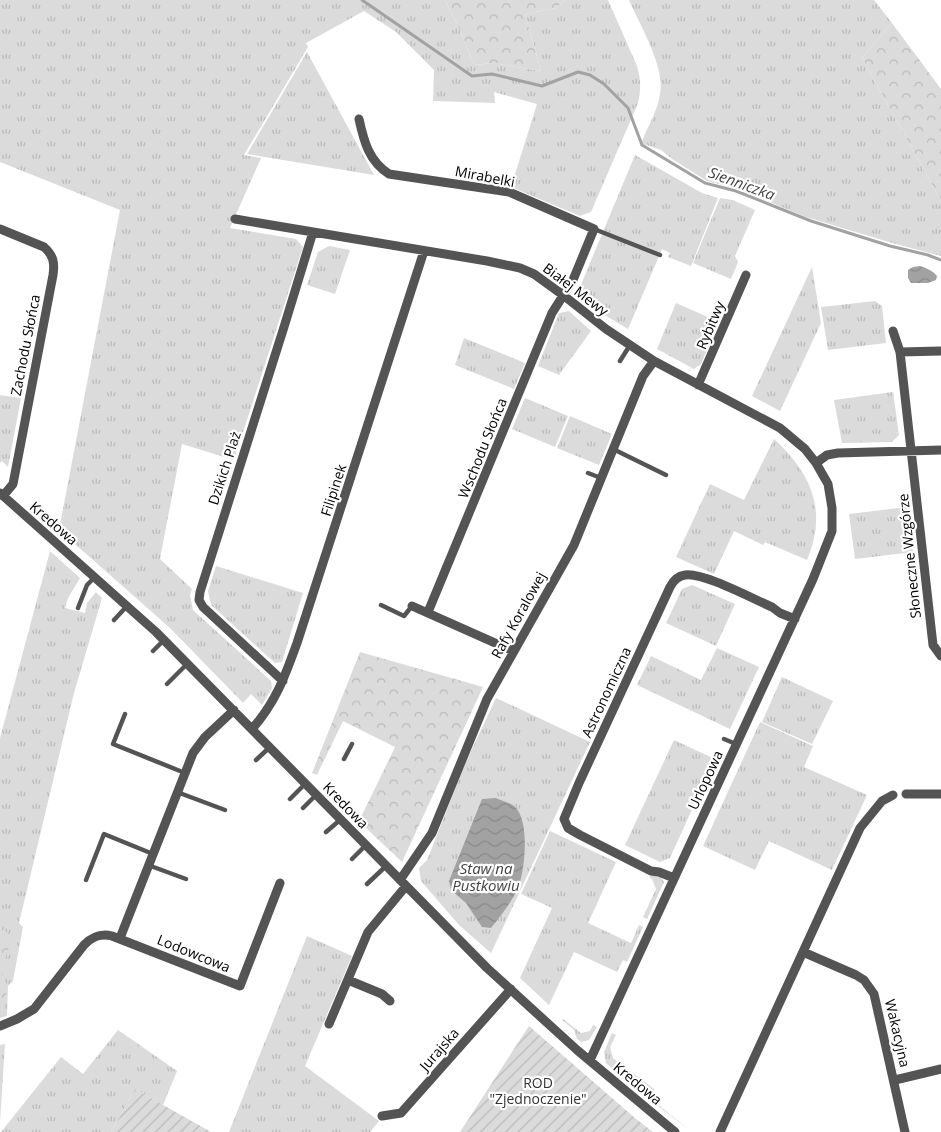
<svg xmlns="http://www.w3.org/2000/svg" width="941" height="1132" viewBox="0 0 941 1132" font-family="'Open Sans',sans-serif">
	<defs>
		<pattern id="grass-tufts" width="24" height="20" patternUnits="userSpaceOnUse" patternTransform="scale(1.25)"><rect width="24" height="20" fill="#dbdbdb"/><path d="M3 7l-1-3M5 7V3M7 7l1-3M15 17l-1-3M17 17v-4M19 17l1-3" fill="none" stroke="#bababa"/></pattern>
		<pattern id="forest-crowns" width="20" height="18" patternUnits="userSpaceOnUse" patternTransform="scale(1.25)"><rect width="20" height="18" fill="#dbdbdb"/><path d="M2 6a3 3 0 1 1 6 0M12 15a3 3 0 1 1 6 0" fill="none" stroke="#bababa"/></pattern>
		<pattern id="garden-furrows" width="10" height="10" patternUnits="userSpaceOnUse" patternTransform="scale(1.25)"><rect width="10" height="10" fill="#dbdbdb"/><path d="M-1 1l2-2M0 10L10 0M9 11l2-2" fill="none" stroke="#bababa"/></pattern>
		<pattern id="water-waves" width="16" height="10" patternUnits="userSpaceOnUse" patternTransform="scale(1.25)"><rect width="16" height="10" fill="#a2a2a2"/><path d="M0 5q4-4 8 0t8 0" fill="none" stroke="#8a8a8a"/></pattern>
	</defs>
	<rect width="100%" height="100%" fill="#fff"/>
	<path fill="url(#grass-tufts)" d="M0,0H445L460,30L474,65L494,63L541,71L525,14L556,8L565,0H608L637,66C641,79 641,90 638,103L591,212L580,216L511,187L537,104L494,92L495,103L433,101L434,70L396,32L364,11L306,43L308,47L244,155L261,158L230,228L296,239L303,247L234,460L182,444L160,559L192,589L190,595L193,610L271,681L272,688L262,705L251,694L243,703L170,628L59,530L120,210L0,162Z
		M629,0H874L892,23L862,58L941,201V256L892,243L806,217L738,189L707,181L672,159L661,150L643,144L642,141C648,126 658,110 660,94C665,65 640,26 629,0Z
		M307,52L374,175L247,154Z
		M635,155L702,193L718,198L691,266L668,257L670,253L662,249L628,329L593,308L582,299L580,287Z
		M720,198L733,200L755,210L735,256L738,262L731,279L693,263Z
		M329,246L350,250L335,294L307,285L318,252Z
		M812,267L821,323L780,411L752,396Z
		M875,301L882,306L886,343L828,350L821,307Z
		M676,303L719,322L701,364L694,369L657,349Z
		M569,311L591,331L559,375L538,366L559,313Z
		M464,338L525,363L514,389L455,365Z
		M893,392L899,435L892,442L842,443L834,400Z
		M0,395L21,398L8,467L2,461L0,463Z
		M525,398L568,416L555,447L512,429Z
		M570,416L612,434L599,465L557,448Z
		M774,439C811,473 828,510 807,560L765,542L763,545L734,531L714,574L676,557L710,484L744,500Z
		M907,507L913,552L855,559L849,514Z
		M50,551L80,578L68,598L65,608L85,613L87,603L96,592L102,598L74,693L19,923L23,927L13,981L8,986L7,1016L0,1018V738Z
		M216,566L303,593L282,662L275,663L211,605L208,591Z
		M692,585L735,604L716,646L666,623L682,589Z
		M717,648L759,667L730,729L637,685L651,656L701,680Z
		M782,677L833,701L812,744L762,722Z
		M496,698L590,742L491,953L459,925L421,881L419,868L427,860L465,764Z
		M760,722L813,746L804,767L867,795L832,870L769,841L755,870L703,846Z
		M674,740L715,759L670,858L660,862L625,845Z
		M550,831L616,862L588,923L631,943L639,925L643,927L627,962L623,960L617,972L574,952L549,1005L520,978L552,908L521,894Z
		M652,875L661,877L664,882L647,919L643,917L656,889L652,879L649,877Z
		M307,936L352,956L305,1066L379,1121L370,1132H229Z
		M563,1019L581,1033L590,1031L593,1025L597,1027L589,1040L581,1042L577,1039L574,1030L562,1020Z
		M118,1030L177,1071L163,1105L135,1089L111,1132H1L61,1057L83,1074Z
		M612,1033L616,1035L610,1047L613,1058L654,1089L650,1098L692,1132L649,1099L647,1089L620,1068H612L606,1063L604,1052Z
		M5,1044L0,1122V1045Z"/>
	<path fill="url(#forest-crowns)" d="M445,0H565L556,8L525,14L541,71L494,63L474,65L460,30Z
		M892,23L941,89V201L862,58Z
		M360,652L483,687L402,862L365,827L361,817L395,747L343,721L317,775L312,773Z
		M3,925L11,942L1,971L7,985L4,1012L0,1013V926Z"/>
	<path fill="url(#garden-furrows)" d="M529,1026L635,1118L653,1132H460Z
		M135,1089L211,1132H111Z"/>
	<path fill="url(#water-waves)" d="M920,266C927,268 933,271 937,276L936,280L928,283H911L908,278V270L913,267Z
		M496,798C502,801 512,803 516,808C530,823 525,873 517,890C511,903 500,917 491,928L482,927L466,903L451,890L449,881L482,799Z"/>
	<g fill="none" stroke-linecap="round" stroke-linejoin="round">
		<path stroke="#a2a2a2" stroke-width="3" d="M362,0L472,76L492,74L542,86L578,72L590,75L604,84L628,108L642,145L705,183L736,191L811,221L890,246L928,255L941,260"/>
		<path stroke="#545454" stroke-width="4.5" d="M594,229L660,255
			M620,361L630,345
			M613,449L666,475
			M588,473L601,478
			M381,605L404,616L412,606
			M78,608L87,585L95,577
			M114,620L127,606
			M153,651L164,640
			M167,684L187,664
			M125,714L113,744L185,773
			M724,739L736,744
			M344,759L352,744
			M256,760L270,747
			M177,792L225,810
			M290,799L306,783
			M303,808L316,795
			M326,832L340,820
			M352,859L366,845
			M148,865L186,879
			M86,880L104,834L153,854
			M367,884L386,866"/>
		<path stroke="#545454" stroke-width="9" d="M359,119C364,142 369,161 389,174L509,192L594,229L573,280L552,313L428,612
			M235,219L487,261L520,268L534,274L563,295L606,329L654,361L780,428L805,449L816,463L828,484L832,508V531L813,579L590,1060
			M0,229L44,247C53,255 55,262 53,275L13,484L3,496
			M893,331L900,352
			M941,351L900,352L933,645L941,656
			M698,385L746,275
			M816,463L827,455L838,453L941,450
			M0,493L156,632L487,968L577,1050L675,1132
			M412,606L513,651
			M283,681L203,607L199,600L200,592L284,327L313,232
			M252,729C276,702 285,676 297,643L424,251
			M906,794H941
			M674,878L659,872L651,871L580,835L568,828L564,819L579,783L670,587C673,581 678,576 685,575C703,572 753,599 772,607L780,613L795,619
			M400,880L432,833L487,699L574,545L643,376L654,361
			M120,938L193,753L205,737L234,710
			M803,952L856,975L864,980L874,994L905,1132
			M348,980L382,994L390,1001
			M329,1024L368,932L406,886
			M0,1026L17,1019L34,1009L84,945C92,937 100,933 112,936L240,986L280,883
			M895,1080L941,1069
			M382,1116L401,1113L511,989
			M720,1132L860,828L882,801L893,795"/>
	</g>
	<g text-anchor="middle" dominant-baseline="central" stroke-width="4.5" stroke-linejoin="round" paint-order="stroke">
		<g font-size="14" fill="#000" stroke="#fff">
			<text transform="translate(485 176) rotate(11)">Mirabelki</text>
			<text transform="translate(576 289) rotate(37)">Białej Mewy</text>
			<text transform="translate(710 325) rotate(-67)">Rybitwy</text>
			<text transform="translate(25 345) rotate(-79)">Zachodu Słońca</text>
			<text transform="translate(482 448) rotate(-68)">Wschodu Słońca</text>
			<text transform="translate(224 468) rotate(-72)">Dzikich Plaż</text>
			<text transform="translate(333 490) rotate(-72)">Filipinek</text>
			<text transform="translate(54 523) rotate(41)">Kredowa</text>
			<text transform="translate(909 556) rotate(-96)">Słoneczne Wzgórze</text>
			<text transform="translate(518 615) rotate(-61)">Rafy Koralowej</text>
			<text transform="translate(606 692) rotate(-65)">Astronomiczna</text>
			<text transform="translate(705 780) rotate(-65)">Urlopowa</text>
			<text transform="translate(346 805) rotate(46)">Kredowa</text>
			<text transform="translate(194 953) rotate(22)">Lodowcowa</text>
			<text transform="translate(898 1033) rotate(77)">Wakacyjna</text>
			<text transform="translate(439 1049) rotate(-49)">Jurajska</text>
			<text transform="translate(638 1083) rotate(40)">Kredowa</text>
		</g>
		<g font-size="14" fill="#323232" stroke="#fff">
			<text x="538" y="1082">ROD<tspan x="538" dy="16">"Zjednoczenie"</tspan></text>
		</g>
		<g font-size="15" font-style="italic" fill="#434343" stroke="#fff">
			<text transform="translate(742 183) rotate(20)">Sienniczka</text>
			<text x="486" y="868">Staw na<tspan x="486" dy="17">Pustkowiu</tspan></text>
		</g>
	</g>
</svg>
